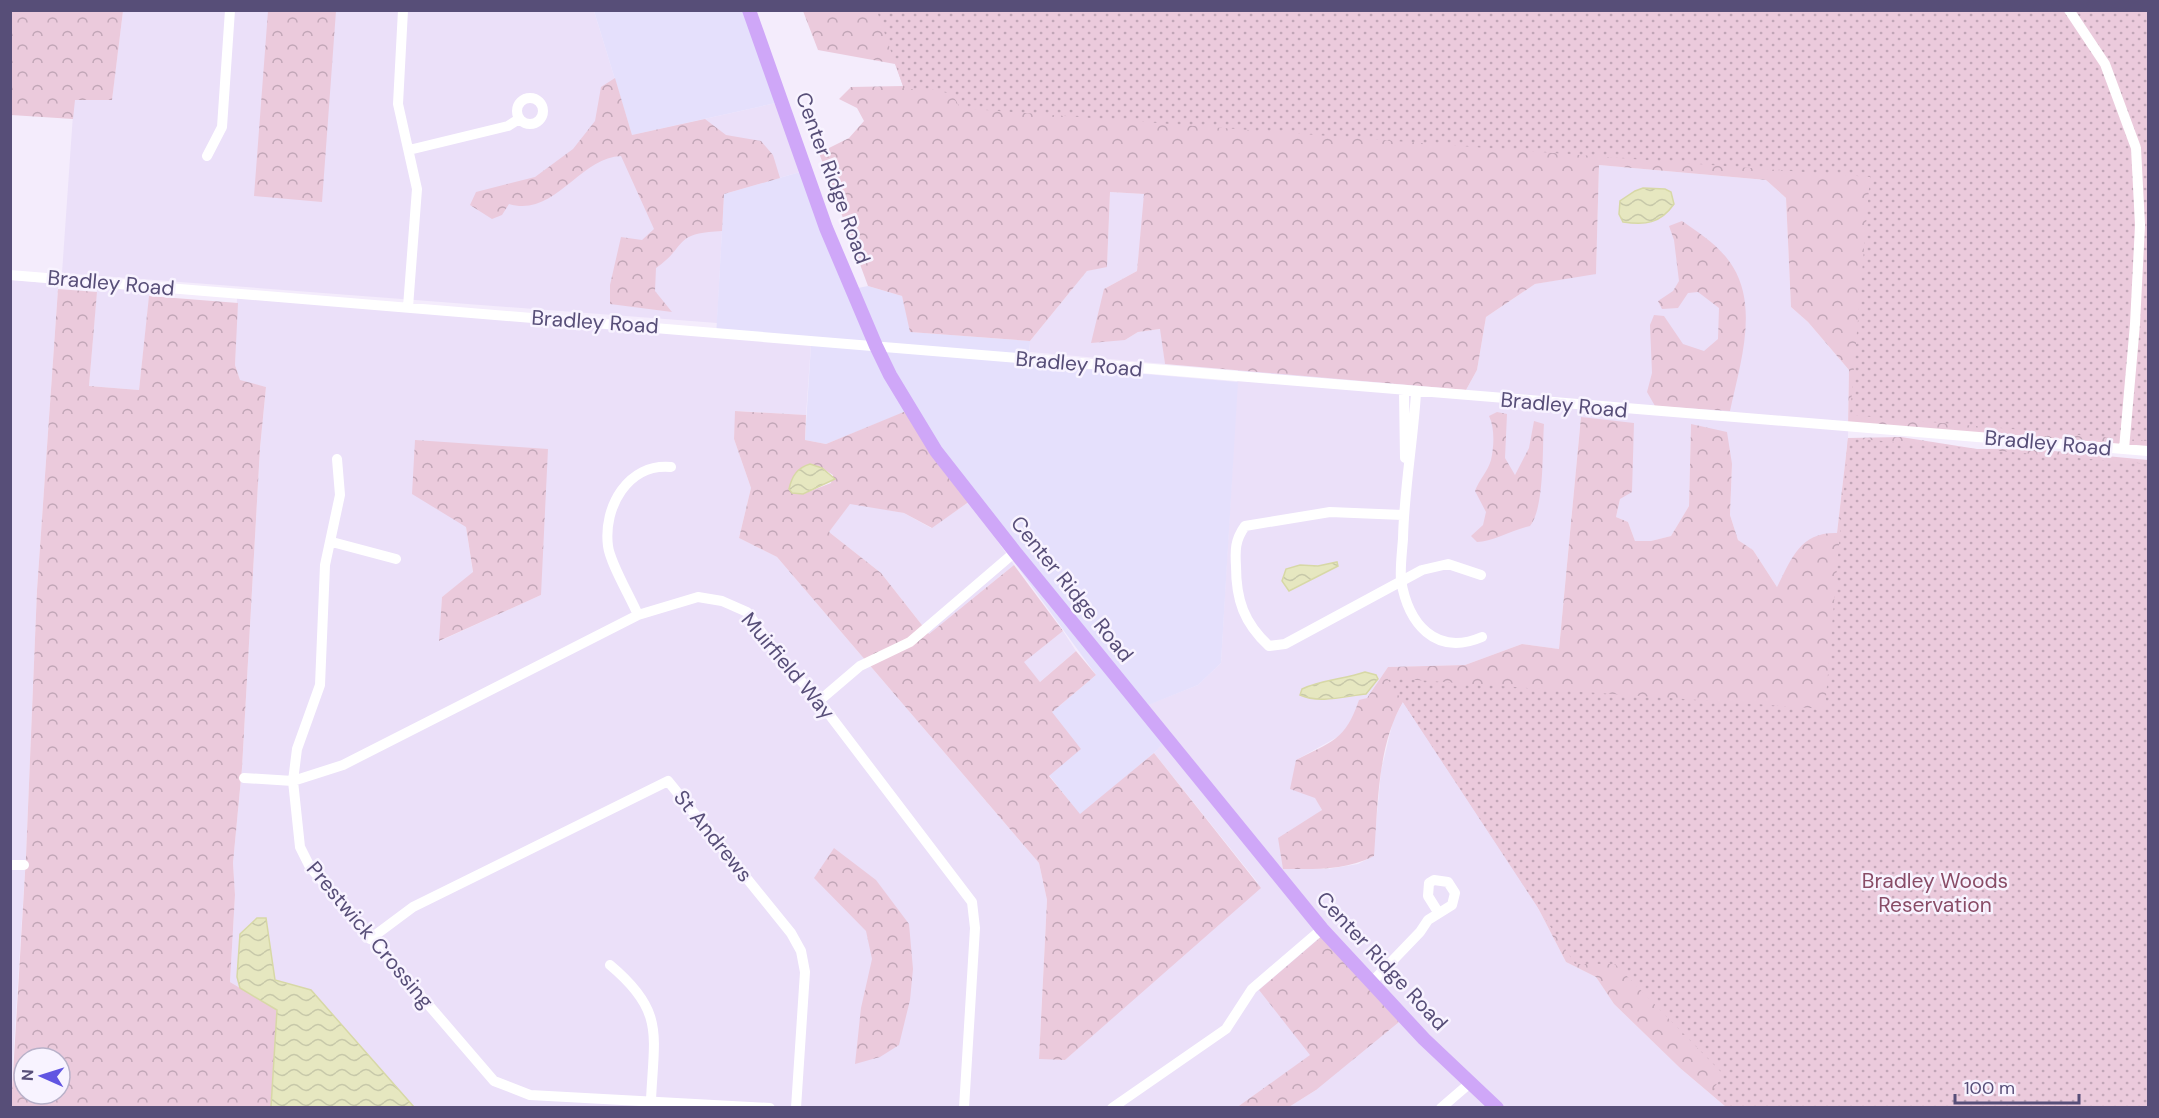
<svg xmlns="http://www.w3.org/2000/svg" width="2159" height="1118" viewBox="0 0 2159 1118" font-family="'DM Sans',sans-serif">
	<defs>
		<pattern id="forest-crowns" width="20" height="18" patternUnits="userSpaceOnUse" patternTransform="scale(1.5)"><rect width="20" height="18" fill="#ebcadc"/><path d="M2 6a3 3 0 1 1 6 0M12 15a3 3 0 1 1 6 0" fill="none" stroke="#c1a6b7"/></pattern>
		<pattern id="park-dots" width="8" height="8" patternUnits="userSpaceOnUse" patternTransform="scale(1.5)"><rect width="8" height="8" fill="#ebcadc"/><path d="M2 2h.1M6 6h.1" fill="none" stroke="#c1a6b7" stroke-width="1.8" stroke-linecap="round"/></pattern>
		<pattern id="water-waves" width="16" height="10" patternUnits="userSpaceOnUse" patternTransform="scale(1.5)"><rect width="16" height="10" fill="#e6e7c0"/><path d="M0 5q4-4 8 0t8 0" fill="none" stroke="#c7c8a9"/></pattern>
	</defs>
	<rect width="100%" height="100%" fill="#f4ecfc"/>
	<path fill="#ebe0f9" fill-rule="evenodd" d="M123,11H594L632,135L776,103L800,172L724,194L717,323L62,273L74,100L112,99Z
		M1599,165L1766,180L1786,198L1791,307L1808,322L1849,370L1848,438L1837,533L1777,587L1753,550L1738,540L1730,515L1732,464L1691,424L1689,506L1671,536L1651,541H1635L1628,522L1616,517L1620,499L1581,417L1559,649L1522,644L1465,665L1388,667L1367,698L1359,701L1351,723L1341,735L1296,760L1322,810L1303,824L1283,869H1328L1358,864L1373,856L1381,771L1393,721L1403,702L1536,904L1566,962L1596,977L1614,1004L1680,1068L1726,1107H1289L1316,1090L1311,1055L1236,1108L271,1107L277,1010L230,982L235,895L233,863L242,768L260,448L266,387L240,381L235,365L237,298L811,344L806,415L736,411L734,439L751,488L739,538L777,557L1039,863L1047,900L1039,1058L1065,1060L1258,883L1154,753L1169,736L1145,706L1198,685L1221,663L1238,370L1466,390L1477,370L1486,317L1535,284L1596,273ZM466,527L541,595L440,641L442,597L473,573Z
		M1110,192L1145,194L1137,271L1104,289L1125,340L1138,332L1161,329L1165,364L1030,352V341L1087,271L1107,266Z
		M11,280L58,284V289L37,590L26,856L11,1092Z
		M97,288L150,291L139,390L89,386Z
		M970,501L1014,565L929,634L881,573L829,532L850,503L904,513L931,528Z
		M1063,631L1076,651L1040,682L1023,662Z"/>
	<path fill="#e5e0fc" d="M594,11H744L776,103L632,135Z
		M800,172L848,290L868,286L902,296L911,332L1030,341L1029,364L1238,382L1221,663L1198,685L1146,706L1170,736L1154,753L1080,815L1049,775L1052,712L1096,675L905,412L826,444L805,440L811,345L716,337L724,194Z"/>
	<path fill="url(#forest-crowns)" fill-rule="evenodd" d="M10,11H123L112,100H75L73,119L11,115Z
		M268,11H336L322,202L254,196Z
		M803,11H2148V451L1848,427L1849,370L1808,322L1791,307L1786,198L1766,180L1599,165L1596,274L1535,284L1486,317L1477,370L1466,390L1165,364L1160,329L1138,332L1125,340L1091,343L1104,289L1137,271L1144,194L1110,192L1107,267L1087,271L1030,341L910,332L902,296L868,286L819,153L849,138L864,121L857,108L839,99L851,87L903,86L895,64L818,50Z
		M615,78L632,135L705,119L726,135L761,141L773,155L780,178L724,194L722,231C672,233 688,246 656,268L655,291L672,312L610,304V285L621,237L642,240L654,229L621,156C580,157 554,218 509,204L502,215L492,219L470,205L476,192L535,177L573,149L595,121L601,87Z
		M1682,221C1701,234 1721,247 1733,267C1759,309 1739,368 1730,411L1655,406L1647,392L1652,373L1650,325L1654,315L1664,316L1683,344L1704,351L1718,339L1719,308L1698,292L1688,293L1678,308L1662,309L1658,301L1673,291L1679,281L1674,240L1669,226Z
		M58,289L97,292L89,386L139,390L149,296L238,303L235,365L240,380L266,387L260,448L242,768L233,863L235,895L230,982L277,1010L271,1107L11,1108L26,856L37,590ZM24,1058H60V1094H24Z
		M735,411L806,415L805,440L826,444L906,411L970,501L932,528L904,513L850,504L829,532L881,573L929,634L1014,565L1063,631L1024,662L1040,682L1076,651L1096,675L1052,712L1081,749L1049,776L1080,814L1154,753L1261,888L1065,1060L1039,1059L1047,900L1039,863L777,557L739,538L751,488L734,439ZM822,468L833,475L831,483L803,494Z
		M1497,412L1507,414L1505,458L1515,475L1529,448L1534,421L1544,424C1542,449 1545,507 1530,526C1512,530 1492,542 1477,542L1471,536L1483,525L1486,512L1475,491C1479,480 1488,471 1491,460C1494,447 1495,428 1489,416Z
		M1581,417L1634,423L1632,492L1620,499L1616,517L1628,522L1635,541H1651L1671,536L1689,506L1691,424L1727,432L1732,464L1730,515L1738,540L1753,550L1777,587C1792,558 1800,532 1837,533L1848,438L1901,437L1977,449H2033L2148,460V1107H1726L1680,1068L1614,1004L1596,977L1566,962L1536,904L1403,702C1377,746 1378,806 1374,856C1344,871 1315,869 1283,869L1278,838L1322,810L1315,798L1290,789L1296,760C1332,741 1345,741 1359,700L1367,698L1388,667L1465,665L1522,644L1559,649Z
		M415,440L548,449L541,595L439,641L442,597L473,572L466,527L412,494Z
		M834,848L876,880L909,924L913,969L910,1000L899,1045L880,1057L855,1064L861,1008L872,959L866,931L814,878Z
		M1322,936L1399,1022L1316,1090L1289,1107L1236,1108L1310,1055L1259,990Z"/>
	<path fill="url(#park-dots)" d="M877,11H2148V441L1850,415L1870,177L959,108C955,85 923,90 904,89Z
		M1848,438L2148,464V1107H1729L1712,1090L1724,1075L1615,964H1575L1387,678L1825,709Z"/>
	<path fill="url(#water-waves)" stroke="#d7d8a6" stroke-width="1.5" d="M1643,188L1665,189L1671,192L1674,204C1660,224 1645,225 1623,222L1619,214L1620,201L1635,191Z
		M810,464L822,468L835,479L803,494L792,493L789,489C792,476 797,468 810,464Z
		M1337,562L1338,566L1289,591L1282,581L1286,569L1300,565L1318,566Z
		M1365,672L1376,675L1378,679L1366,694C1346,696 1319,704 1300,695L1302,689C1321,680 1345,679 1365,672Z
		M257,918H266L275,980L311,990L414,1107H271L277,1010L240,988L237,977L240,934Z"/>
	<g fill="none" stroke-linecap="round" stroke-linejoin="round">
		<path stroke="#fff" stroke-width="10" d="M403,10L398,104L417,189L408,307
			M2069,10L2105,64L2136,148L2140,225L2135,324L2124,449
			M517 111a13 13 0 1 1 26 0a13 13 0 1 1-26 0Z
			M409,150L508,126L519,119
			M207,156L222,127L230,10
			M10,275L2148,451
			M1404,392L1405,458
			M1416,393C1413,442 1404,490 1403,539C1402,552 1400,567 1401,580C1408,623 1435,657 1482,637
			M337,459L340,495L325,565L320,685L297,749L293,781L300,847L310,867L494,1081L530,1095L770,1108
			M1403,515L1330,512L1245,526C1235,540 1235,550 1236,566C1236,600 1244,623 1269,646L1285,644L1422,570L1448,564L1481,575
			M332,542L396,559
			M638,615C631,598 610,563 608,546C603,507 628,463 671,467
			M819,701L860,666L910,642L1015,552
			M244,778L293,781L343,765L638,615L698,597L722,601L747,612L777,654L819,701L972,902L975,928L964,1108
			M10,865H24
			M370,939L413,907L668,781L791,933L801,951L805,972L796,1108
			M610,965C665,1011 654,1034 651,1100
			M1371,983L1420,932L1428,920L1452,905L1455,893L1448,882L1434,880L1429,883L1428,896L1438,912
			M1112,1108L1226,1029L1252,989L1322,929
			M1441,1108L1470,1083"/>
		<path stroke="#cfa7f8" stroke-width="14" d="M749,10L826,228L876,346L890,375L936,451L1015,552L1322,929L1424,1039L1497,1108"/>
	</g>
	<g text-anchor="middle" dominant-baseline="central" stroke-width="5" stroke-linejoin="round" paint-order="stroke">
		<g font-size="21" fill="#574e78" stroke="#f8f3ff">
			<text transform="translate(833 178) rotate(70)">Center Ridge Road</text>
			<text transform="translate(111 283) rotate(5)">Bradley Road</text>
			<text transform="translate(595 322) rotate(4)">Bradley Road</text>
			<text transform="translate(1079 364) rotate(5)">Bradley Road</text>
			<text transform="translate(1564 405) rotate(5)">Bradley Road</text>
			<text transform="translate(2048 443) rotate(5)">Bradley Road</text>
			<text transform="translate(1072 589) rotate(51)">Center Ridge Road</text>
			<text transform="translate(788 666) rotate(50)">Muirfield Way</text>
			<text transform="translate(713 836) rotate(51)">St Andrews</text>
			<text transform="translate(370 935) rotate(50)">Prestwick Crossing</text>
			<text transform="translate(1382 961) rotate(47)">Center Ridge Road</text>
		</g>
		<g font-size="21" fill="#894c67" stroke="#f8f3ff">
			<text x="1935" y="881">Bradley Woods<tspan x="1935" dy="24">Reservation</tspan></text>
		</g>
	</g>
	<rect width="2159" height="1118" fill="none" stroke="#574e78" stroke-width="24"/>
	<g transform="translate(42 1076) rotate(273)"><circle r="28" fill="#f8f3ff" stroke="#b8b1c9" stroke-width="1.5"/>
	<path d="M0-4.5L10 22L0 15L-10 22Z" fill="#6155e2"/>
	<text y="-9" font-size="16" font-weight="bold" text-anchor="middle" fill="#574e78">N</text>
	</g>
	<path d="M1955 1094v9h124v-9" fill="none" stroke="#574e78" stroke-width="3"/>
	<text x="1964" y="1094" font-size="18" fill="#574e78" stroke="#f8f3ff" stroke-width="4.5" paint-order="stroke">100 m</text>
</svg>
